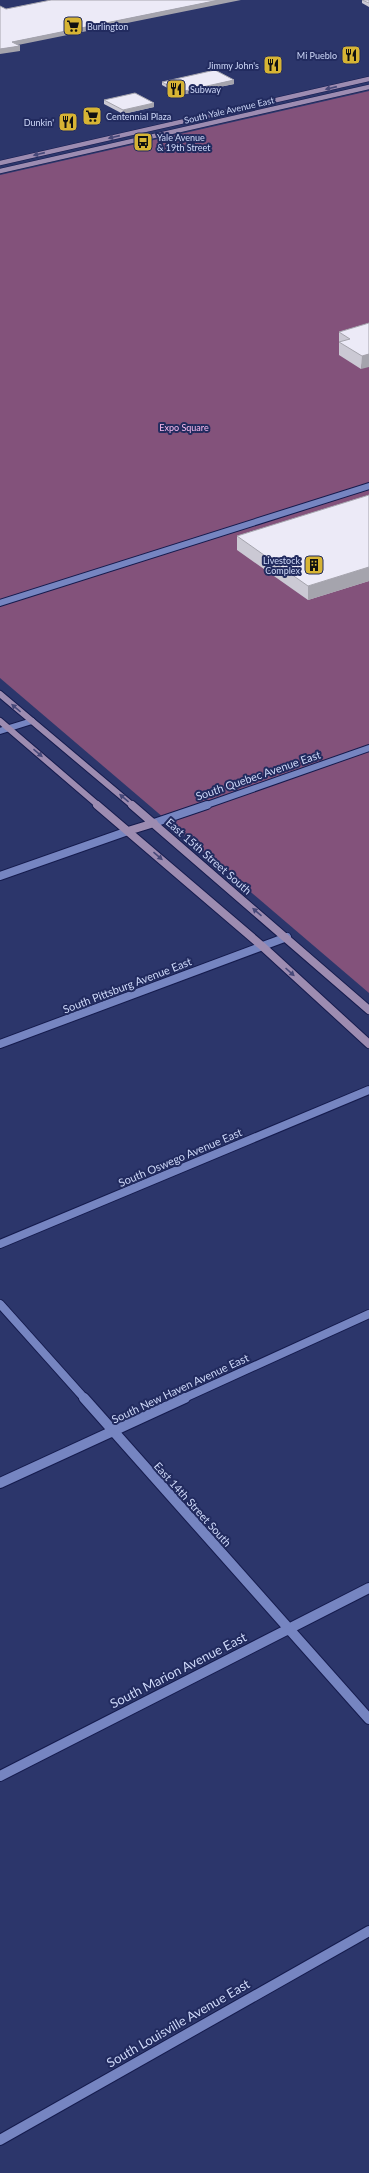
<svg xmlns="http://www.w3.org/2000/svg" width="369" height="2173" viewBox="0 0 369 2173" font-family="Lato,sans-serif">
	<rect width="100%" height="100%" fill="#2c366b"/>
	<path fill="#83527b" d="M369,91V993L0,678V175Z"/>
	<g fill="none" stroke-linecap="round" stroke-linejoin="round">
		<g stroke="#151b4d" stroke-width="8">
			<path id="minor-far2" d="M0,603L369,486
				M0,731L32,721
				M204,806L369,748"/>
		</g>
		<g stroke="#151b4d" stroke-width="10">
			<path id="minor-far1" d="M154,823L207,805
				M0,876L128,831
				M0,1244L369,1090
				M0,1304L85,1399
				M182,1399L369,1314"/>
		</g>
		<g stroke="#151b4d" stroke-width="12">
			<path id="minor" d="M84,1398L369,1719
				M0,1483L185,1398
				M0,1776L369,1588
				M0,2140L369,1931"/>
		</g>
		<g stroke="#151b4d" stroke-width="10">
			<path id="tertiary" d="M0,1044L287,937"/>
		</g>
		<g stroke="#151b4d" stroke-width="5.5">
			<path id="secondary-far2" d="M0,163L369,79
				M0,171L369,87"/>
		</g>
		<g stroke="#151b4d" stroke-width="8">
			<path id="secondary-far1" d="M0,694L133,806
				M0,721L99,806"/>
		</g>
		<g stroke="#151b4d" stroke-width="10">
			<path id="secondary" d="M97,805L262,946L369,1044
				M132,805L369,1010
				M128,831L154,823"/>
		</g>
		<use href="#minor-far2" stroke="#7685c1" stroke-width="6"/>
		<use href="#minor-far1" stroke="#7685c1" stroke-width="8"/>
		<use href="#minor" stroke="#7685c1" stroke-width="10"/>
		<use href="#tertiary" stroke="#7685c1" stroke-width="8"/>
		<use href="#secondary-far2" stroke="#9d8cb1" stroke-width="4.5"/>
		<use href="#secondary-far1" stroke="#9d8cb1" stroke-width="6"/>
		<use href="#secondary" stroke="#9d8cb1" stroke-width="8"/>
	</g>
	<path fill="#cbc9d4" d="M362,0H369V7L362,3Z
		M162,82L234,84L180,95L162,85Z
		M104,100L154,103V107L123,114L104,104Z
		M369,323L361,369L339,355V332Z
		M369,495V581L308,600L237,550V536Z"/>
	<path fill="#a5a4ad" d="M219,0H241L13,46L12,42Z
		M20,46V51L0,54V49Z
		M234,80V84L180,95V92Z
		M154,103V107L123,114V110Z
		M369,354V367L361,369L362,356Z
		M369,567V581L308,600V586Z"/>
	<path fill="#eceaf7" stroke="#a5a4ad" d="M51,0H219L12,42L20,46L0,49V6L6,9Z
		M362,0H369V3Z
		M215,70L234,80L180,92L162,82Z
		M135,93L154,103L123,110L104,100Z
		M369,323V354L362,356L339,342L350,339L339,332Z
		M369,495V567L308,586L237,536Z"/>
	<defs><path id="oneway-solid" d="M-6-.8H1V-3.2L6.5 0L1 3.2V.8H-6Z"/></defs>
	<g fill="#474878">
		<use href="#oneway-solid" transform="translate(331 88) rotate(167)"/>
		<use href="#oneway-solid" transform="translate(114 137) rotate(167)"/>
		<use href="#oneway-solid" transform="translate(39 154) rotate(167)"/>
		<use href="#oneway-solid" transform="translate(16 708) rotate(-140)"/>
		<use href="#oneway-solid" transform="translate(38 753) rotate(41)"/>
		<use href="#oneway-solid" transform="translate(124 798) rotate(-140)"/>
		<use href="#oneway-solid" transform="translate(158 856) rotate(41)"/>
		<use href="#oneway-solid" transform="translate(257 912) rotate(-139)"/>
		<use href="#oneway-solid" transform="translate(290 972) rotate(42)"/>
	</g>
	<defs>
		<g id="supermarket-square" transform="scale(1)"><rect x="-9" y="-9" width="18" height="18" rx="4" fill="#d7b434" stroke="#222b5f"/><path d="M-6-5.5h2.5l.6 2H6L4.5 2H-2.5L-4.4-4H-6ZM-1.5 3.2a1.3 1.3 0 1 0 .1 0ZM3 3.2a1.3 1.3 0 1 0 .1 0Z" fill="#111"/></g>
		<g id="restaurant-square" transform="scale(1)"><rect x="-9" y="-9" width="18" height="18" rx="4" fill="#d7b434" stroke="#222b5f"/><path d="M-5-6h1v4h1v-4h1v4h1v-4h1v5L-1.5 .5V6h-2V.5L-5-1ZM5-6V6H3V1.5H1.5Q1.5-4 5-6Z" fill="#111"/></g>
		<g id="bus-square" transform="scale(1)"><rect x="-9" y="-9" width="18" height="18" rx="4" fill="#d7b434" stroke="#222b5f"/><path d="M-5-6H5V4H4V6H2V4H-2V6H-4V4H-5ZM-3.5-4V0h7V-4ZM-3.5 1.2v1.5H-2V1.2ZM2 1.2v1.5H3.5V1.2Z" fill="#111"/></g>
		<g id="building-square" transform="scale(1)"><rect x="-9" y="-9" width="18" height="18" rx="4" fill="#d7b434" stroke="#222b5f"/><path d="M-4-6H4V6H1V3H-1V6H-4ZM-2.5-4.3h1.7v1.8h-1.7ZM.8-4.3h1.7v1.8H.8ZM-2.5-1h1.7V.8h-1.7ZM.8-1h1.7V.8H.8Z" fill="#111"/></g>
	</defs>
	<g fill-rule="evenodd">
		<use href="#supermarket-square" x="73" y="26"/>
		<use href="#restaurant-square" x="351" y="55"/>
		<use href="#restaurant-square" x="273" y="65"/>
		<use href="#restaurant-square" x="176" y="89"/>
		<use href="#supermarket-square" x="92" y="116"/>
		<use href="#restaurant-square" x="68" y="122"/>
		<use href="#bus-square" x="143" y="142"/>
		<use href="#building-square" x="314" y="565"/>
	</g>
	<g text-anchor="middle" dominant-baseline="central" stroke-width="4" stroke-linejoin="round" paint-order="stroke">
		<g font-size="9" fill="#cfd9f9" stroke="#222b5f" text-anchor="start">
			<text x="87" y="26">Burlington</text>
			<text x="337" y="55" text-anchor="end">Mi Pueblo</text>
			<text x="259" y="65" text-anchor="end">Jimmy John's</text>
			<text x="190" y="89">Subway</text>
			<text x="106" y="116">Centennial Plaza</text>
			<text x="54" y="122" text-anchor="end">Dunkin'</text>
			<text x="157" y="137">Yale Avenue<tspan x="157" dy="10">&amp; 19th Street</tspan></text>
			<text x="300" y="560" text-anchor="end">Livestock<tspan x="300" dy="10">Complex</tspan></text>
		</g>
		<g font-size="9" fill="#cfd9f9" stroke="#222b5f">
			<text transform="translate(229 110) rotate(-13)">South Yale Avenue East</text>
		</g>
		<g font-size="9" fill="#fabcef" stroke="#222b5f">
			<text x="184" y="427">Expo Square</text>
		</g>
		<g font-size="11" fill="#cfd9f9" stroke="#222b5f">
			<text transform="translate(258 775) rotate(-19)">South Quebec Avenue East</text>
			<text transform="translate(209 856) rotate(41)">East 15th Street South</text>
			<text transform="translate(127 985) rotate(-21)">South Pittsburg Avenue East</text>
			<text transform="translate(180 1157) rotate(-23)">South Oswego Avenue East</text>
			<text transform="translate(180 1388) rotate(-25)">South New Haven Avenue East</text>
			<text transform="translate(193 1504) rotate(48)">East 14th Street South</text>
		</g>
		<g font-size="13" fill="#cfd9f9" stroke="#222b5f">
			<text transform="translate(178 1670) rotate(-27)">South Marion Avenue East</text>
			<text transform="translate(178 2023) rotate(-30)">South Louisville Avenue East</text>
		</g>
	</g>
</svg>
